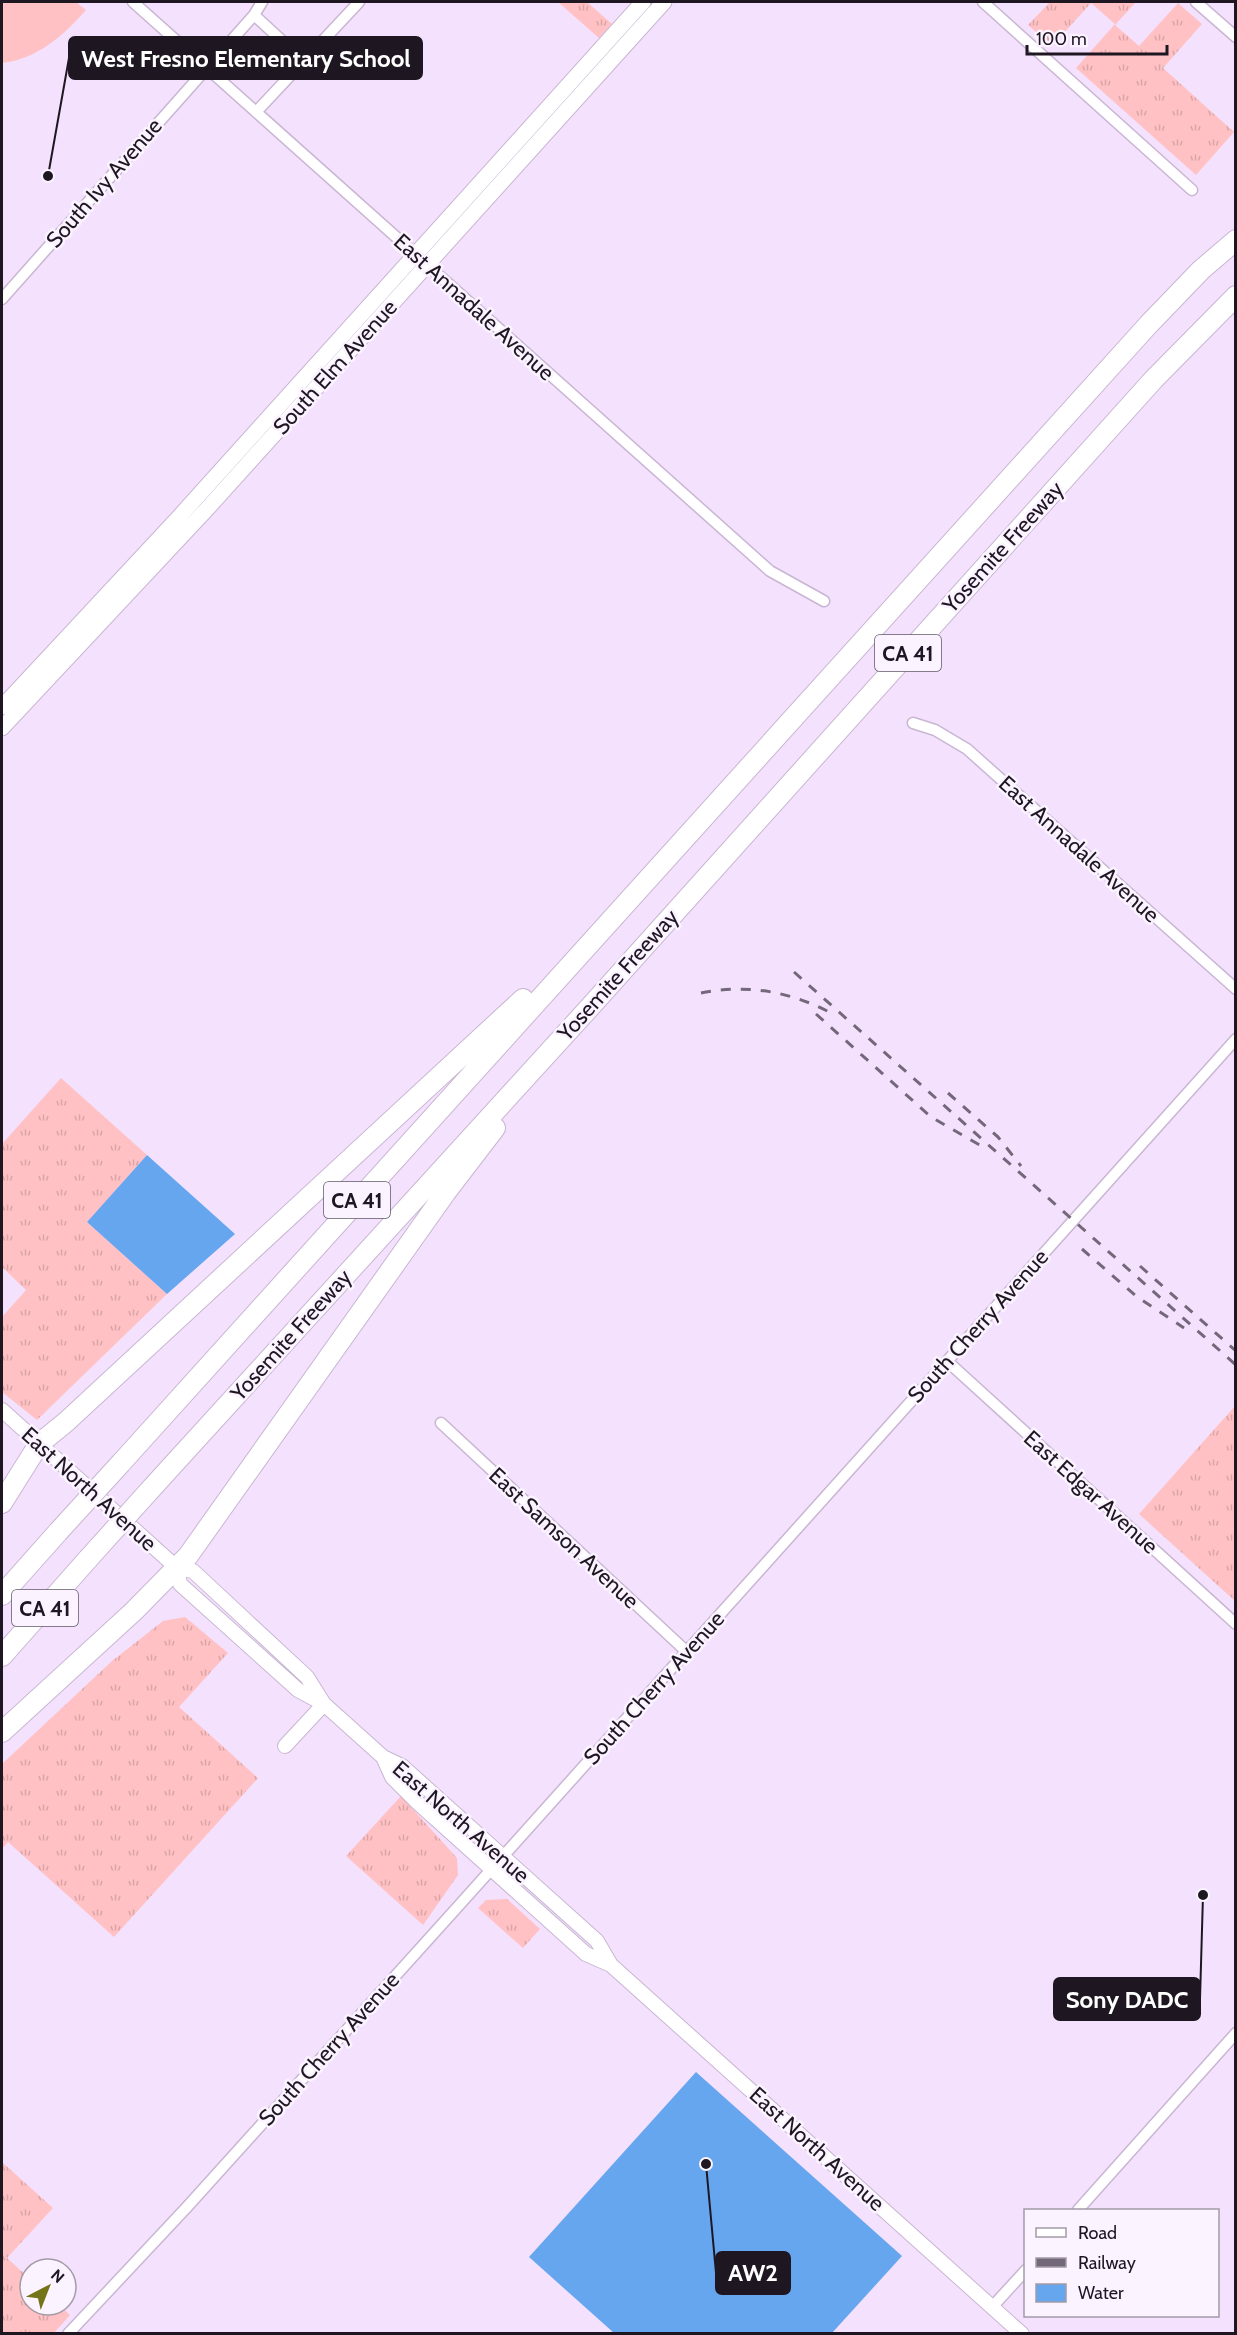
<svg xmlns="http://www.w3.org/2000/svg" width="1237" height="2335" viewBox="0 0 1237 2335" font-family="Cabin,sans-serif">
	<defs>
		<pattern id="grass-tufts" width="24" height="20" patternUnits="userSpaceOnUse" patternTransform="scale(1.5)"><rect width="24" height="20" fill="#ffc1c3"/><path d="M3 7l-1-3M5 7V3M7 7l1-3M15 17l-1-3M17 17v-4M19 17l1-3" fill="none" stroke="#daa5a7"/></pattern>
	</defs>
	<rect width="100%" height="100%" fill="#f4e1fe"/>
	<path fill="url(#grass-tufts)" d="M558,2H587L612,24L599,38Z
		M1050,2H1136L1115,25L1139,46L1178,3L1202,24L1163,68L1234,132L1196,175L1076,68L1115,24L1091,3L1052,46L1028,25Z
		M61,1078L147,1155L87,1222L167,1294L37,1420L2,1392V1317L26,1290L2,1267V1144Z
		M1235,1406V1601L1139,1514Z
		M185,1617L228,1653L179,1707L258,1778L114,1937L8,1842L2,1849V1764L112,1661L163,1621Z
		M401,1796L457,1858L458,1875L423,1925L346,1856Z
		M507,1899L540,1929L523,1948L478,1908L486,1900Z
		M2,2162L53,2208L7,2258L30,2279V2305H59L70,2315L54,2333H2Z"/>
	<path fill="#ffc1c3" d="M2,2H76L86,10C63,36 37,59 2,63Z"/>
	<path fill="#66a6ef" d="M147,1155L235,1234L167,1294L87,1222Z
		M696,2072L902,2256L832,2333H614L529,2257Z"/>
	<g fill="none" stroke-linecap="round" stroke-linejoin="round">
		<g stroke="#c8b6d2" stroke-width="13">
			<path id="minor" d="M133,2L770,571L824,601
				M983,2L1192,190
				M1196,2L1236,37
				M254,15L305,62
				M256,112L359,2
				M2,299L254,15L262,2
				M913,723L935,730L967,749L1236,989
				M947,1361L1236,1624
				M441,1423L687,1652
				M1078,2210L1236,2033
				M993,2306L1026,2270
				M68,2334L187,2207L453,1912L1236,1039"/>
		</g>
		<g stroke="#c8b6d2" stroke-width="16">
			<path id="tertiary" d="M2,1410L177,1568L193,1571L307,1677L324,1704L285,1746
				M177,1568L180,1584L298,1690L324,1704L383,1757L402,1766L597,1941L611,1965L1022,2334
				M383,1757L392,1777L417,1802L586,1954L611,1965"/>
		</g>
		<g stroke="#c8b6d2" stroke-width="17">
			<path id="secondary" d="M2,707L179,517L643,2
				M2,728L206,510L664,2"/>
		</g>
		<g stroke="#c8b6d2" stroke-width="22">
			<path id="motorway" d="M121,1463L1149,324L1201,270L1236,240
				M150,1490L590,1007L1154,379L1236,296
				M2,1503L39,1444L66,1422L523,999
				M2,1595L58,1532
				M2,1656L88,1559
				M2,1732L134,1611L188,1556L446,1192L495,1128"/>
		</g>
		<use href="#minor" stroke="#fff" stroke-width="10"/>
		<use href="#tertiary" stroke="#fff" stroke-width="14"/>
		<use href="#secondary" stroke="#fff" stroke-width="15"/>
		<use href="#motorway" stroke="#fff" stroke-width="20"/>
		<path stroke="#736879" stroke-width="3" stroke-dasharray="10 10" stroke-linecap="butt" d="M794,972L1236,1365
			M701,993C746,984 790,991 831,1013
			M816,1014L931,1117L983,1147
			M948,1093L998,1137L1021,1166
			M1082,1249L1136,1296L1184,1328
			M1140,1266L1236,1351"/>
		<g stroke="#c8b6d2" stroke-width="22" stroke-linecap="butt">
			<path id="motorway-bridge" d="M58,1532L121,1463
				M88,1559L150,1490"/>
		</g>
		<use href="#motorway-bridge" stroke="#fff" stroke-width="20"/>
	</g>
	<g text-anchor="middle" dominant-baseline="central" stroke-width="5" stroke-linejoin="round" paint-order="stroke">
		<g fill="#fbf3ff" stroke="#605964" stroke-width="1.5">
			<rect x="875" y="635" width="66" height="36" rx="4.5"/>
			<rect x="324" y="1182" width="66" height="36" rx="4.5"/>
			<rect x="12" y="1590" width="66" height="36" rx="4.5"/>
		</g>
		<g font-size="21" font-weight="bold" fill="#1e1721">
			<text x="908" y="653">CA 41</text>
			<text x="357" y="1200">CA 41</text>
			<text x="45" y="1608">CA 41</text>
		</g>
		<g font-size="22" fill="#1e1721" stroke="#fbf3ff">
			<text transform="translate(104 183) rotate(-49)">South Ivy Avenue</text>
			<text transform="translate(474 307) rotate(42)">East Annadale Avenue</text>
			<text transform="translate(335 367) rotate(-48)">South Elm Avenue</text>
			<text transform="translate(1003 547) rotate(-48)">Yosemite Freeway</text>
			<text transform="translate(1079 849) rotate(42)">East Annadale Avenue</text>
			<text transform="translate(618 975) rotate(-48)">Yosemite Freeway</text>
			<text transform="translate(978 1326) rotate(-48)">South Cherry Avenue</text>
			<text transform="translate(291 1335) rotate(-48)">Yosemite Freeway</text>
			<text transform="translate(89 1489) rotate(42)">East North Avenue</text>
			<text transform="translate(1091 1492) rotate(42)">East Edgar Avenue</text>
			<text transform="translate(564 1538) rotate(43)">East Samson Avenue</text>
			<text transform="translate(654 1688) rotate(-48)">South Cherry Avenue</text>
			<text transform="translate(461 1822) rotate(41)">East North Avenue</text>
			<text transform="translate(329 2049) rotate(-48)">South Cherry Avenue</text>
			<text transform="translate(817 2149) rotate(42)">East North Avenue</text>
		</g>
	</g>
	<path fill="none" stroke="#1e1721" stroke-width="2" d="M48 176L69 58M1203 1895L1200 1999M706 2164L716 2273"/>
	<g fill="#1e1721" stroke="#fbf3ff" stroke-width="2">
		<circle cx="48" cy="176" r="6"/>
		<circle cx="1203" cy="1895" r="6"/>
		<circle cx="706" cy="2164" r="6"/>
	</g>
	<g fill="#1e1721" stroke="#1e1721" stroke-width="2">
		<rect x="69" y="37" width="353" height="42" rx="6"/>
		<rect x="1054" y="1978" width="146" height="42" rx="6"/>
		<rect x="716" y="2252" width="74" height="42" rx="6"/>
	</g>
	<g font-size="24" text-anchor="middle" font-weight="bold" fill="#fff">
		<text x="246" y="67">West Fresno Elementary School</text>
		<text x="1127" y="2008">Sony DADC</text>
		<text x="753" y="2281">AW2</text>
	</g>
	<rect width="1237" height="2335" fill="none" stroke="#1e1721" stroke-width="6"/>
	<rect x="1024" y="2209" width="195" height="108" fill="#fbf3ff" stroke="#a39ba6" stroke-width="1.5"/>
	<rect x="1036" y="2228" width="30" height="9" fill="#ffffff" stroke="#a39ba6" stroke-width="1.5"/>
	<text x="1078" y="2239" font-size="18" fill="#1e1721">Road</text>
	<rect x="1036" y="2258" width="30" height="9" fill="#736879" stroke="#a39ba6" stroke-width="1.5"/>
	<text x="1078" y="2269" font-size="18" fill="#1e1721">Railway</text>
	<rect x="1036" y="2284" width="30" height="18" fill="#66a6ef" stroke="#a39ba6" stroke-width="1.5"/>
	<text x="1078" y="2299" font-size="18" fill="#1e1721">Water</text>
	<g transform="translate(48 2287) rotate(42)"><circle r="28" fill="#fbf3ff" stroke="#a39ba6" stroke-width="1.5"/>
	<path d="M0-4.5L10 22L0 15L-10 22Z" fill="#757317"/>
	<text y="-9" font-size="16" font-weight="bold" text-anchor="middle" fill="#1e1721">N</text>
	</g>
	<path d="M1027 45v9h140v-9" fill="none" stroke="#1e1721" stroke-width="3"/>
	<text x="1036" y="45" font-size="18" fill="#1e1721" stroke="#fbf3ff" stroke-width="4.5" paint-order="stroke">100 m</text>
</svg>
